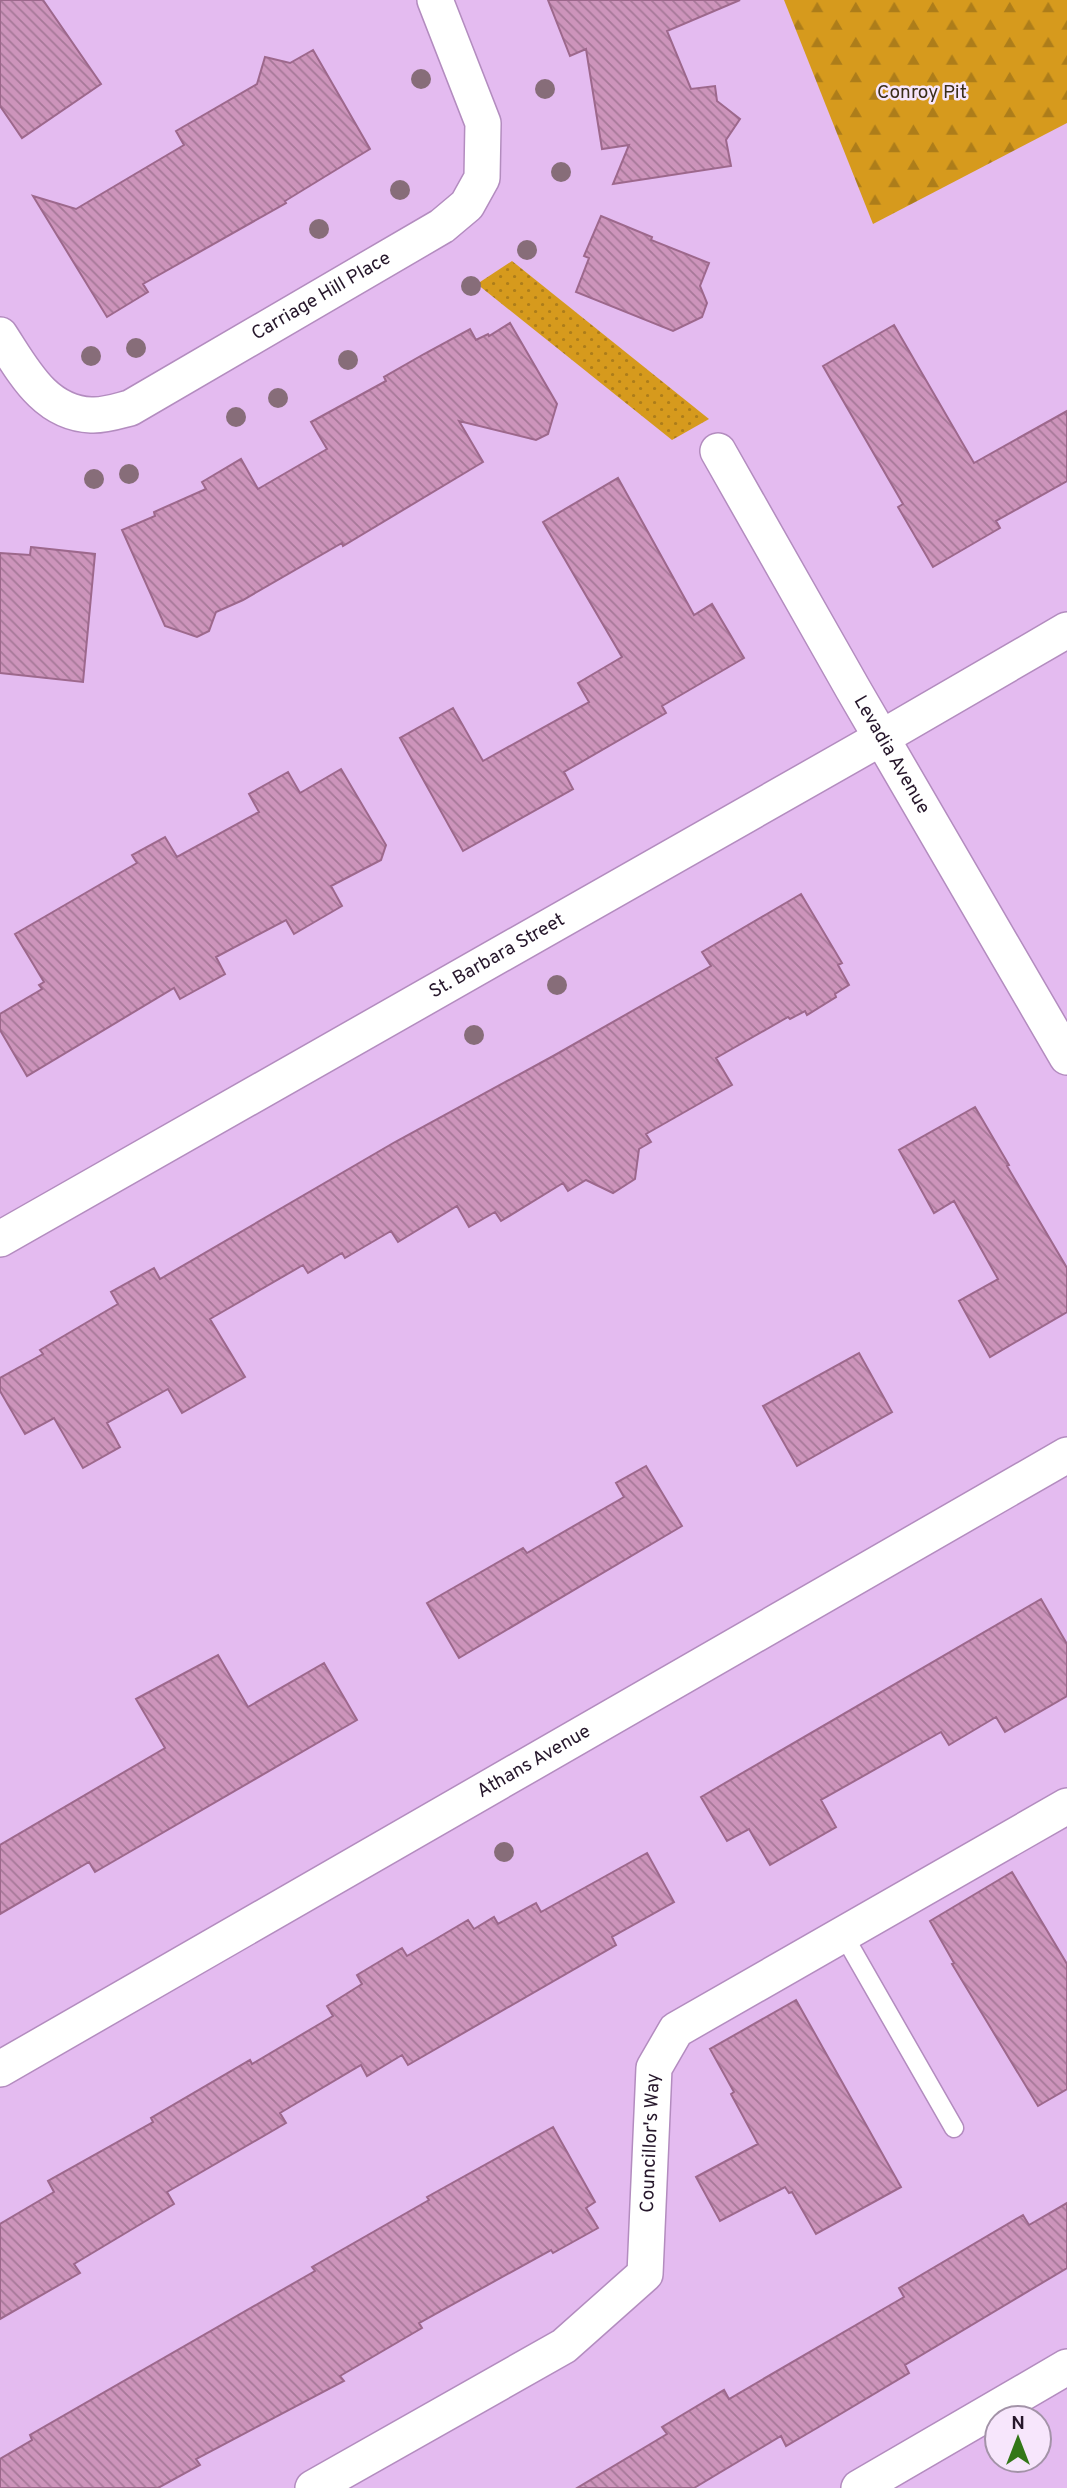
<svg xmlns="http://www.w3.org/2000/svg" width="1067" height="2488" viewBox="0 0 1067 2488" font-family="Overpass,sans-serif">
	<defs>
		<pattern id="green-dots" width="8" height="8" patternUnits="userSpaceOnUse" patternTransform="scale(1.75)"><rect width="8" height="8" fill="#d69a1d"/><path d="M2 2h.1M6 6h.1" fill="none" stroke="#ad7d1a" stroke-width="1.8" stroke-linecap="round"/></pattern>
		<pattern id="forest-firs" width="22" height="20" patternUnits="userSpaceOnUse" patternTransform="scale(1.75)"><rect width="22" height="20" fill="#d69a1d"/><path d="M5 1l3.5 6h-7zM16 11l3.5 6h-7z" fill="#ad7d1a"/></pattern>
		<pattern id="building-back-hatch" width="6" height="6" patternUnits="userSpaceOnUse" patternTransform="scale(1.75)"><rect width="6" height="6" fill="#cd94bb"/><path d="M-1 5l2 2M0 0l6 6M5-1l2 2" fill="none" stroke="#a67898"/></pattern>
	</defs>
	<rect width="100%" height="100%" fill="#e4bbf0"/>
	<path fill="url(#green-dots)" d="M512,261L709,419L672,440L477,284Z"/>
	<path fill="url(#forest-firs)" d="M784,0H1067V123L873,224Z"/>
	<path fill="url(#building-back-hatch)" stroke="#9d688c" stroke-width="2" d="M0,0H43L101,84L22,138L0,106Z
		M548,0H740L667,31L691,89L715,86L717,101L740,119L726,140L731,166L613,184L629,145L602,149L586,49L570,56Z
		M313,50L370,149L285,201L286,203L143,284L148,292L107,317L33,196L76,209L184,145L176,131L257,84L265,57L290,63Z
		M601,216L652,237L651,240L709,263L700,286L707,303L702,317L673,331L576,292L589,258L584,256Z
		M510,323L557,404L548,434L536,440L459,421L483,462L343,546L342,543L243,600L216,612L209,631L197,637L165,626L122,530L155,516L154,512L206,489L202,482L241,459L258,489L327,449L311,422L386,381L384,377L424,354L470,329L476,340L488,334L489,336Z
		M894,325L974,463L1067,411V481L996,521L1000,528L933,567L898,507L903,504L823,366Z
		M618,478L694,615L712,604L744,658L662,706L666,713L564,772L573,789L463,851L400,738L453,708L483,761L589,702L578,683L622,657L543,522Z
		M31,547L95,554L83,682L0,673V553L30,555Z
		M341,769L386,845L381,860L331,886L342,906L294,934L286,920L216,957L225,974L180,999L174,988L27,1076L0,1030V1014L42,989L39,985L44,982L15,934L137,863L132,855L165,837L177,857L259,812L249,794L288,772L300,793Z
		M801,894L842,963L838,965L849,985L835,994L836,997L807,1015L805,1011L790,1019L788,1017L716,1058L732,1085L646,1134L651,1142L639,1149L635,1179L613,1193L586,1180L568,1191L563,1183L501,1221L495,1212L469,1227L457,1206L398,1242L391,1231L345,1258L342,1253L308,1273L303,1265L210,1319L245,1377L182,1413L168,1389L107,1423L120,1447L83,1468L54,1418L25,1434L0,1391V1378L43,1354L40,1350L118,1304L111,1292L154,1268L160,1279L395,1142L555,1055L711,966L702,952Z
		M975,1107L1009,1165L1007,1166L1067,1268V1312L990,1357L959,1301L998,1279L954,1201L934,1213L899,1150Z
		M859,1353L892,1412L797,1466L763,1406Z
		M646,1466L682,1526L459,1658L427,1603L523,1548L527,1553L624,1497L616,1483Z
		M1041,1599L1067,1644V1696L1005,1732L996,1717L949,1745L941,1732L821,1800L836,1827L770,1865L749,1829L727,1841L701,1797Z
		M218,1655L248,1707L324,1663L357,1720L95,1872L89,1862L0,1914V1845L165,1748L136,1699Z
		M647,1853L674,1902L612,1937L616,1945L408,2065L402,2055L367,2076L361,2065L280,2113L286,2123L167,2192L174,2204L74,2264L80,2273L0,2319V2224L54,2192L48,2181L153,2122L151,2118L250,2060L252,2064L333,2016L327,2006L362,1984L357,1975L402,1948L407,1956L468,1920L474,1929L494,1917L498,1924L536,1903L541,1912Z
		M1012,1872L1067,1964V2089L1038,2106L952,1964L954,1963L930,1921Z
		M796,2000L901,2187L816,2234L792,2192L789,2193L785,2187L720,2221L696,2177L758,2144L731,2094L734,2092L710,2049Z
		M553,2127L595,2202L586,2208L598,2228L553,2253L551,2250L419,2323L422,2328L340,2376L344,2381L196,2459L200,2465L158,2488H0V2459L32,2440L30,2435L315,2271L312,2267L429,2200L427,2197Z
		M1067,2203V2268L905,2365L909,2373L817,2428L786,2446L781,2436L694,2488H577L667,2434L662,2427L724,2390L729,2399L904,2297L899,2288L1023,2215L1029,2225Z"/>
	<g fill="none" stroke-linecap="round" stroke-linejoin="round">
		<g stroke="#b38cbf" stroke-width="21">
			<path id="service" d="M843,1934L954,2128"/>
		</g>
		<g stroke="#b38cbf" stroke-width="38">
			<g id="minor">
				<path id="s1" d="M0,335C23,370 44,413 91,415C104,416 118,411 130,408L442,226L467,205L482,178L483,123L435,0"/>
				<path id="s2" d="M718,451L853,689L1067,1057"/>
				<path id="s3" d="M0,1239L881,738L1067,630"/>
				<path id="s4" d="M0,2069L1067,1455"/>
				<path id="s5" d="M313,2488L564,2346L645,2274L654,2068L676,2030L1067,1806"/>
				<path d="M859,2488L1067,2367"/>
			</g>
		</g>
		<use href="#service" stroke="#fff" stroke-width="18"/>
		<use href="#minor" stroke="#fff" stroke-width="35"/>
	</g>
	<g fill="#876d79">
		<circle cx="421" cy="79" r="10"/>
		<circle cx="545" cy="89" r="10"/>
		<circle cx="561" cy="172" r="10"/>
		<circle cx="400" cy="190" r="10"/>
		<circle cx="319" cy="229" r="10"/>
		<circle cx="527" cy="250" r="10"/>
		<circle cx="471" cy="286" r="10"/>
		<circle cx="136" cy="348" r="10"/>
		<circle cx="91" cy="356" r="10"/>
		<circle cx="348" cy="360" r="10"/>
		<circle cx="278" cy="398" r="10"/>
		<circle cx="236" cy="417" r="10"/>
		<circle cx="129" cy="474" r="10"/>
		<circle cx="94" cy="479" r="10"/>
		<circle cx="557" cy="985" r="10"/>
		<circle cx="474" cy="1035" r="10"/>
		<circle cx="504" cy="1852" r="10"/>
	</g>
	<g text-anchor="middle" dominant-baseline="central" stroke-width="5" stroke-linejoin="round" paint-order="stroke">
		<g font-size="19" fill="#3b2e18" stroke="#f7e6fc">
			<text x="922" y="93">Conroy Pit</text>
		</g>
		<g font-size="19" fill="#26172b" stroke="#f7e6fc">
			<text stroke="none"><textPath href="#s1" startOffset="388">Carriage Hill Place</textPath></text>
			<text stroke="none"><textPath href="#s2" startOffset="350">Levadia Avenue</textPath></text>
			<text stroke="none"><textPath href="#s3" startOffset="572">St. Barbara Street</textPath></text>
			<text stroke="none"><textPath href="#s4" startOffset="616">Athans Avenue</textPath></text>
			<text stroke="none"><textPath href="#s5" startOffset="528">Councillor's Way</textPath></text>
		</g>
	</g>
	<g transform="translate(1018 2439)"><circle r="33" fill="#f7e6fc" stroke="#a393a8" stroke-width="2"/>
	<path d="M0-5L12 26L0 18L-12 26Z" fill="#337718"/>
	<text y="-10" font-size="19" font-weight="bold" text-anchor="middle" fill="#26172b">N</text>
	</g>
</svg>
